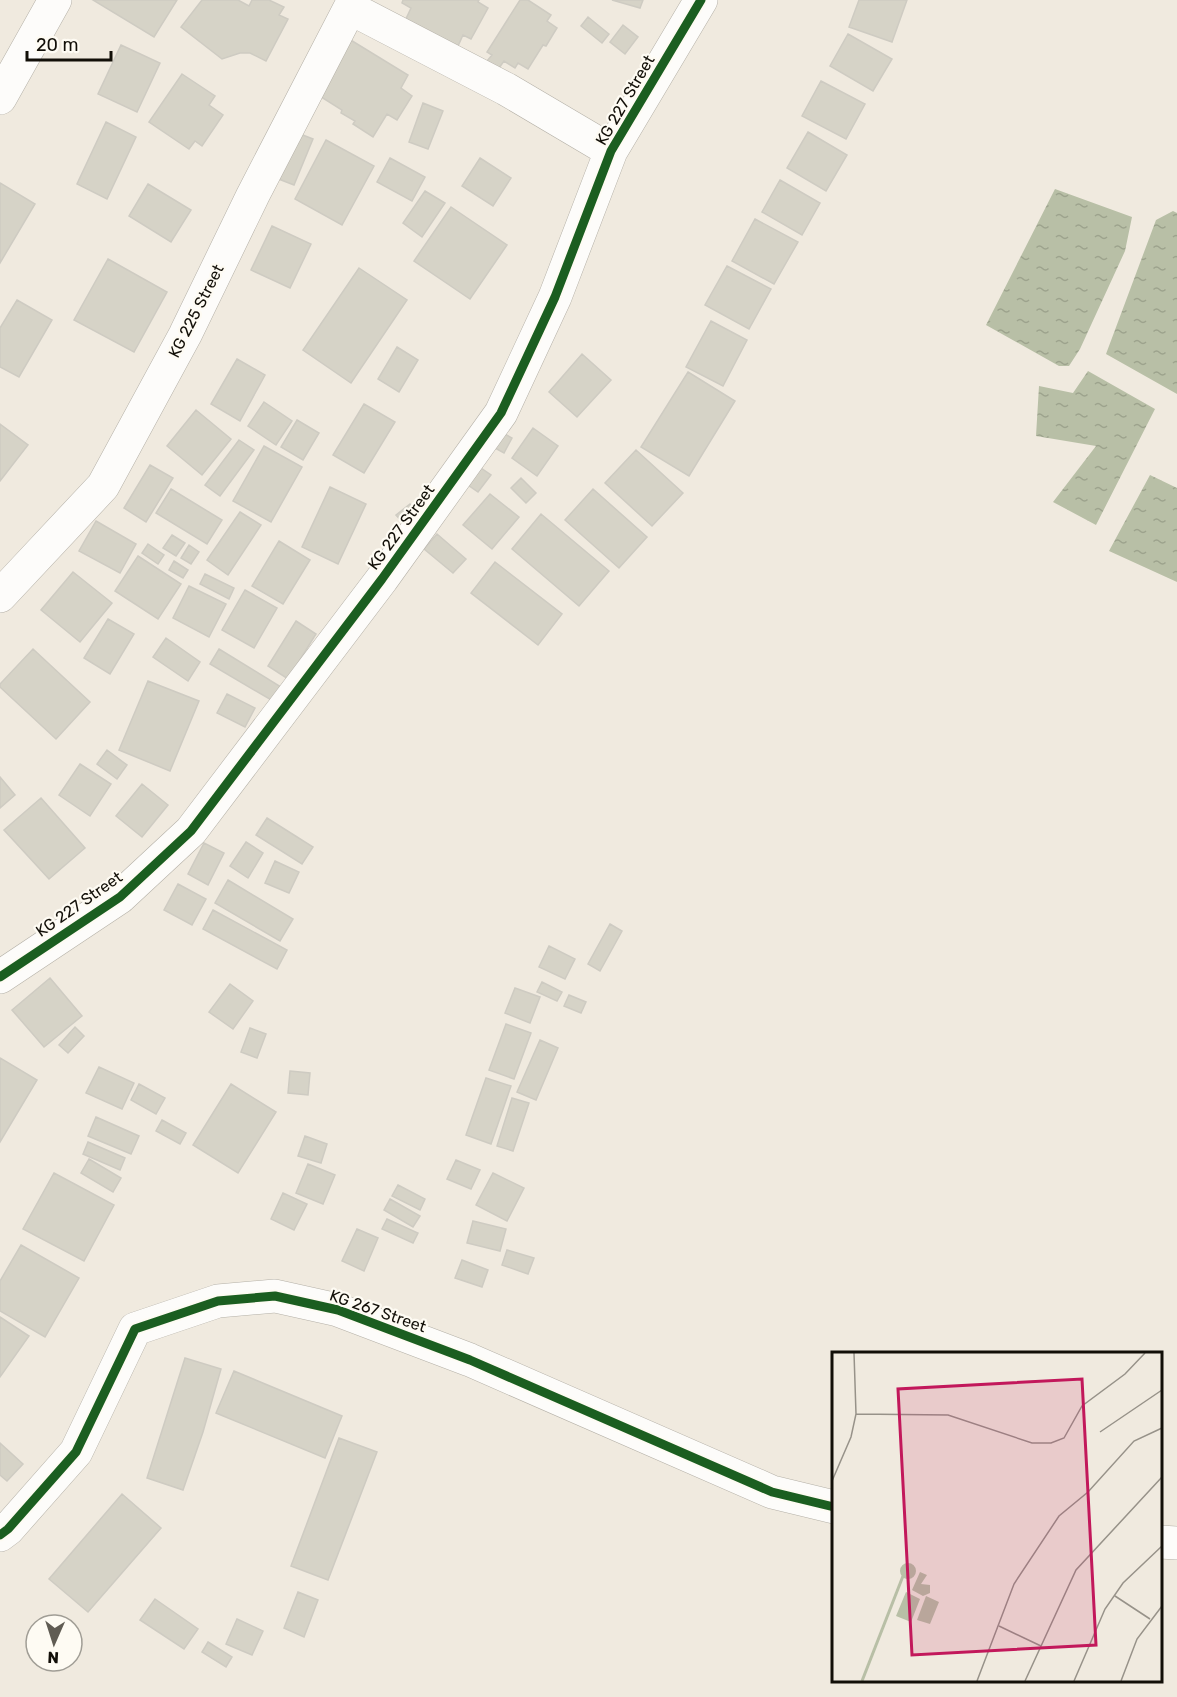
<svg xmlns="http://www.w3.org/2000/svg" width="1177" height="1697" viewBox="0 0 1177 1697" font-family="Rubik,sans-serif">
	<defs>
		<pattern id="water-ripples" width="26" height="14" patternUnits="userSpaceOnUse" patternTransform="scale(1.5)"><rect width="26" height="14" fill="#b8bfa6"/><path d="M2 4q2-2 4 0t4 0M15 11q2-2 4 0t4 0" fill="none" stroke="#9da38d"/></pattern>
	</defs>
	<rect width="100%" height="100%" fill="#f0eadf"/>
	<path fill="url(#water-ripples)" d="M1055,189L1132,217L1125,251L1080,349L1069,366H1059L986,325Z
		M1173,211L1177,213V394L1106,354L1156,220Z
		M1088,371L1155,409L1096,525L1053,502L1096,446L1036,436L1039,386L1073,393Z
		M1150,475L1177,488V582L1109,551Z"/>
	<path fill="#d6d3c7" stroke="#cecbc2" stroke-width="1.5" d="M93,0H177L154,37Z
		M202,0H238L249,6L252,0H269L284,7L279,15L288,19L266,61L250,53H240L222,59L181,27Z
		M403,0H479L478,2L488,8L471,39L463,35L458,46L405,21L411,8L402,3Z
		M520,0H528L551,15L547,21L557,28L546,46L543,45L528,69L518,63L515,68L504,61L499,68L487,61L492,55L487,52Z
		M612,0H643L640,8Z
		M859,0H907L892,42L849,27Z
		M588,17L609,34L602,43L581,26Z
		M623,25L638,37L625,54L610,42Z
		M848,34L892,59L873,91L830,66Z
		M349,39L408,75L401,88L412,96L397,120L387,114L373,137L353,124L355,121L341,113L342,110L318,95Z
		M121,45L160,63L137,112L98,94Z
		M182,74L215,96L209,105L223,115L202,146L195,141L189,149L149,122Z
		M821,81L865,104L846,139L802,116Z
		M423,103L443,111L428,149L409,142Z
		M106,122L136,137L107,199L77,184Z
		M295,132L313,139L294,185L276,178Z
		M808,132L847,155L826,191L787,168Z
		M326,140L374,166L342,225L295,199Z
		M390,158L425,177L412,201L377,182Z
		M480,158L511,178L493,206L462,186Z
		M780,180L820,203L802,235L762,212Z
		M0,183L35,204L0,263Z
		M148,184L191,210L171,242L129,216Z
		M425,191L445,203L422,237L403,223Z
		M451,207L507,245L470,299L414,261Z
		M755,219L798,242L774,284L732,261Z
		M272,226L311,244L290,288L251,270Z
		M108,259L167,292L134,352L74,320Z
		M727,266L771,289L749,329L705,305Z
		M359,268L407,300L351,383L303,350Z
		M17,300L52,320L19,377L0,367V328Z
		M711,321L747,340L723,386L686,367Z
		M397,347L418,360L399,392L378,379Z
		M582,354L611,380L577,417L549,392Z
		M237,359L265,375L240,421L211,404Z
		M688,372L735,401L689,476L641,447Z
		M264,402L292,421L276,445L248,426Z
		M364,404L395,422L364,473L333,455Z
		M196,410L231,439L202,475L167,446Z
		M297,420L319,433L303,460L281,447Z
		M0,424L28,445L0,481Z
		M533,428L558,446L537,476L512,458Z
		M501,432L512,438L504,453L493,447Z
		M239,440L254,450L220,496L205,485Z
		M264,446L302,467L271,522L233,501Z
		M636,450L683,493L652,526L605,483Z
		M150,465L173,478L146,522L124,508Z
		M481,468L491,475L478,492L468,485Z
		M521,478L536,493L526,503L511,488Z
		M330,487L366,504L338,564L302,547Z
		M171,489L222,520L207,544L156,513Z
		M593,489L647,537L619,568L565,520Z
		M490,494L519,517L492,549L463,525Z
		M410,504L419,514L405,525L396,515Z
		M240,512L261,525L228,575L207,560Z
		M541,514L609,571L579,606L512,549Z
		M96,521L136,544L120,573L79,551Z
		M437,534L466,559L453,573L424,549Z
		M172,535L185,543L176,556L163,548Z
		M279,541L310,560L283,604L252,586Z
		M148,544L164,555L158,564L142,553Z
		M189,545L199,552L191,564L181,558Z
		M138,556L181,584L158,619L115,591Z
		M174,561L188,570L183,578L169,570Z
		M495,562L562,614L538,645L471,593Z
		M73,572L112,603L80,642L41,610Z
		M205,574L234,588L229,599L200,584Z
		M189,586L226,604L209,637L173,618Z
		M245,590L277,608L254,648L222,630Z
		M108,619L134,634L110,674L84,658Z
		M296,621L316,634L288,679L268,666Z
		M166,638L200,662L188,681L153,657Z
		M33,649L90,702L56,739L0,687V684Z
		M219,649L281,687L273,701L210,664Z
		M148,681L199,701L170,771L119,750Z
		M227,694L255,708L245,727L217,713Z
		M107,750L127,765L117,779L97,764Z
		M80,764L111,784L90,816L59,795Z
		M0,777L15,795L0,808Z
		M142,784L168,805L142,837L116,816Z
		M41,798L85,848L49,879L4,830Z
		M267,818L313,847L302,864L256,835Z
		M246,842L263,853L248,878L230,866Z
		M204,843L224,853L208,885L188,874Z
		M275,861L299,872L289,893L265,883Z
		M228,880L293,919L280,941L215,903Z
		M178,884L206,899L192,925L164,910Z
		M213,910L287,950L277,969L203,929Z
		M610,924L622,931L600,971L588,964Z
		M549,946L575,959L565,979L539,967Z
		M50,978L82,1016L44,1047L12,1010Z
		M542,982L562,992L557,1001L537,992Z
		M230,984L253,1001L233,1029L209,1012Z
		M515,988L540,997L530,1023L505,1013Z
		M569,995L586,1002L581,1013L564,1006Z
		M506,1024L531,1033L514,1079L489,1070Z
		M75,1027L84,1036L68,1053L59,1045Z
		M250,1028L266,1034L257,1058L241,1052Z
		M540,1040L558,1048L536,1100L517,1092Z
		M0,1058L37,1080L0,1142Z
		M99,1067L134,1083L122,1109L86,1093Z
		M290,1071L310,1073L308,1095L288,1093Z
		M486,1078L511,1086L491,1144L466,1135Z
		M139,1084L165,1098L156,1114L131,1100Z
		M231,1084L276,1112L238,1173L193,1145Z
		M512,1098L529,1103L513,1151L497,1146Z
		M96,1117L139,1136L131,1154L88,1136Z
		M162,1120L186,1133L180,1144L156,1131Z
		M305,1136L327,1144L321,1163L298,1156Z
		M88,1142L125,1158L120,1170L83,1154Z
		M89,1159L121,1178L113,1192L81,1173Z
		M456,1160L480,1170L471,1189L447,1179Z
		M308,1164L335,1175L323,1204L296,1193Z
		M54,1173L114,1205L84,1261L23,1229Z
		M493,1173L524,1188L507,1221L476,1205Z
		M398,1185L425,1199L420,1210L392,1196Z
		M283,1193L307,1204L294,1230L271,1219Z
		M390,1199L420,1216L413,1227L384,1210Z
		M387,1219L418,1233L413,1243L382,1229Z
		M473,1221L506,1229L500,1251L467,1243Z
		M357,1229L378,1238L364,1271L342,1261Z
		M21,1245L79,1278L45,1337L0,1311V1281Z
		M507,1250L534,1258L528,1274L502,1265Z
		M462,1260L488,1270L482,1287L455,1278Z
		M0,1317L29,1336L0,1377Z
		M185,1358L221,1369L203,1432L183,1490L147,1478Z
		M234,1371L342,1416L325,1458L216,1413Z
		M339,1438L377,1452L328,1580L291,1566Z
		M0,1443L23,1464L7,1481L0,1475Z
		M122,1494L161,1528L88,1612L49,1579Z
		M298,1592L318,1600L304,1637L284,1628Z
		M155,1599L198,1629L184,1649L140,1620Z
		M237,1619L263,1631L252,1655L226,1644Z
		M208,1642L232,1657L226,1667L202,1652Z"/>
	<g fill="none" stroke-linecap="round" stroke-linejoin="round">
		<g stroke="#b4b0a7" stroke-width="34">
			<path id="minor" d="M350,8L506,89L611,151
				M0,98L55,0
				M0,596L103,486L185,335L253,195L354,0
				M0,977L120,897L191,831L382,579L501,413L555,297L611,151L701,0
				M0,1535L8,1529L76,1452L135,1329L218,1301L275,1296L338,1310L470,1360L772,1492L834,1507
				M1160,1542L1177,1543"/>
		</g>
		<use href="#minor" stroke="#fdfcfa" stroke-width="33"/>
		<g stroke="#fefbf3" stroke-width="13">
			<path id="cycleway" d="M0,977L120,897L191,831L382,579L501,413L555,297L611,151L701,0
				M0,1535L8,1529L76,1452L135,1329L218,1301L275,1296L338,1310L470,1360L772,1492L834,1507"/>
		</g>
		<use href="#cycleway" stroke="#1b5e20" stroke-width="9"/>
	</g>
	<g text-anchor="middle" dominant-baseline="central" stroke-width="4.5" stroke-linejoin="round" paint-order="stroke">
		<g font-size="16" fill="#120f08" stroke="#fefbf3">
			<text transform="translate(625 100) rotate(-60)">KG 227 Street</text>
			<text transform="translate(196 311) rotate(-63)">KG 225 Street</text>
			<text transform="translate(401 527) rotate(-54)">KG 227 Street</text>
			<text transform="translate(79 904) rotate(-35)">KG 227 Street</text>
			<text transform="translate(378 1311) rotate(19)">KG 267 Street</text>
		</g>
	</g>
	<g transform="translate(832 1352)">
		<rect width="330" height="330" fill="#f0eadf"/>
		<path d="M68 219a8 8 0 1 1 16 0a8 8 0 1 1-16 0ZM88,220L95,223L89,232L98,233V241L91,244L80,238ZM74,240L88,247L79,270L64,264ZM94,244L107,250L98,272L85,268Z" fill="#b8bfa6"/>
		<path fill="none" stroke="#b8bfa6" stroke-width="3" d="M30,329L71,224"/>
		<path fill="none" stroke="#979289" stroke-width="1.5" d="M24,62L116,63L200,91H219L232,86L250,54L293,22L313,1M268,80L330,38M0,129L19,85L24,62L22,1M283,244L318,267M167,274L209,294M145,329L182,232L227,164L256,140L302,89L330,76M193,329L244,218L330,125M242,329L273,257L291,231L330,194M289,329L305,287L330,254"/>
		<path fill="#c2185b" fill-opacity="0.15" stroke="#c2185b" stroke-width="3" d="M250,27L264,293L80,303L66,37Z"/>
		<rect width="330" height="330" fill="none" stroke="#120f08" stroke-width="3"/>
	</g>
	<g transform="translate(54 1643) rotate(183)"><circle r="28" fill="#fefbf3" stroke="#a09d95" stroke-width="1.5"/>
	<path d="M0-4.5L10 22L0 15L-10 22Z" fill="#605c53"/>
	<text y="-9" font-size="16" font-weight="bold" text-anchor="middle" fill="#120f08">N</text>
	</g>
	<path d="M27 51v9h84v-9" fill="none" stroke="#120f08" stroke-width="3"/>
	<text x="36" y="51" font-size="18" fill="#120f08" stroke="#fefbf3" stroke-width="4.5" paint-order="stroke">20 m</text>
</svg>
